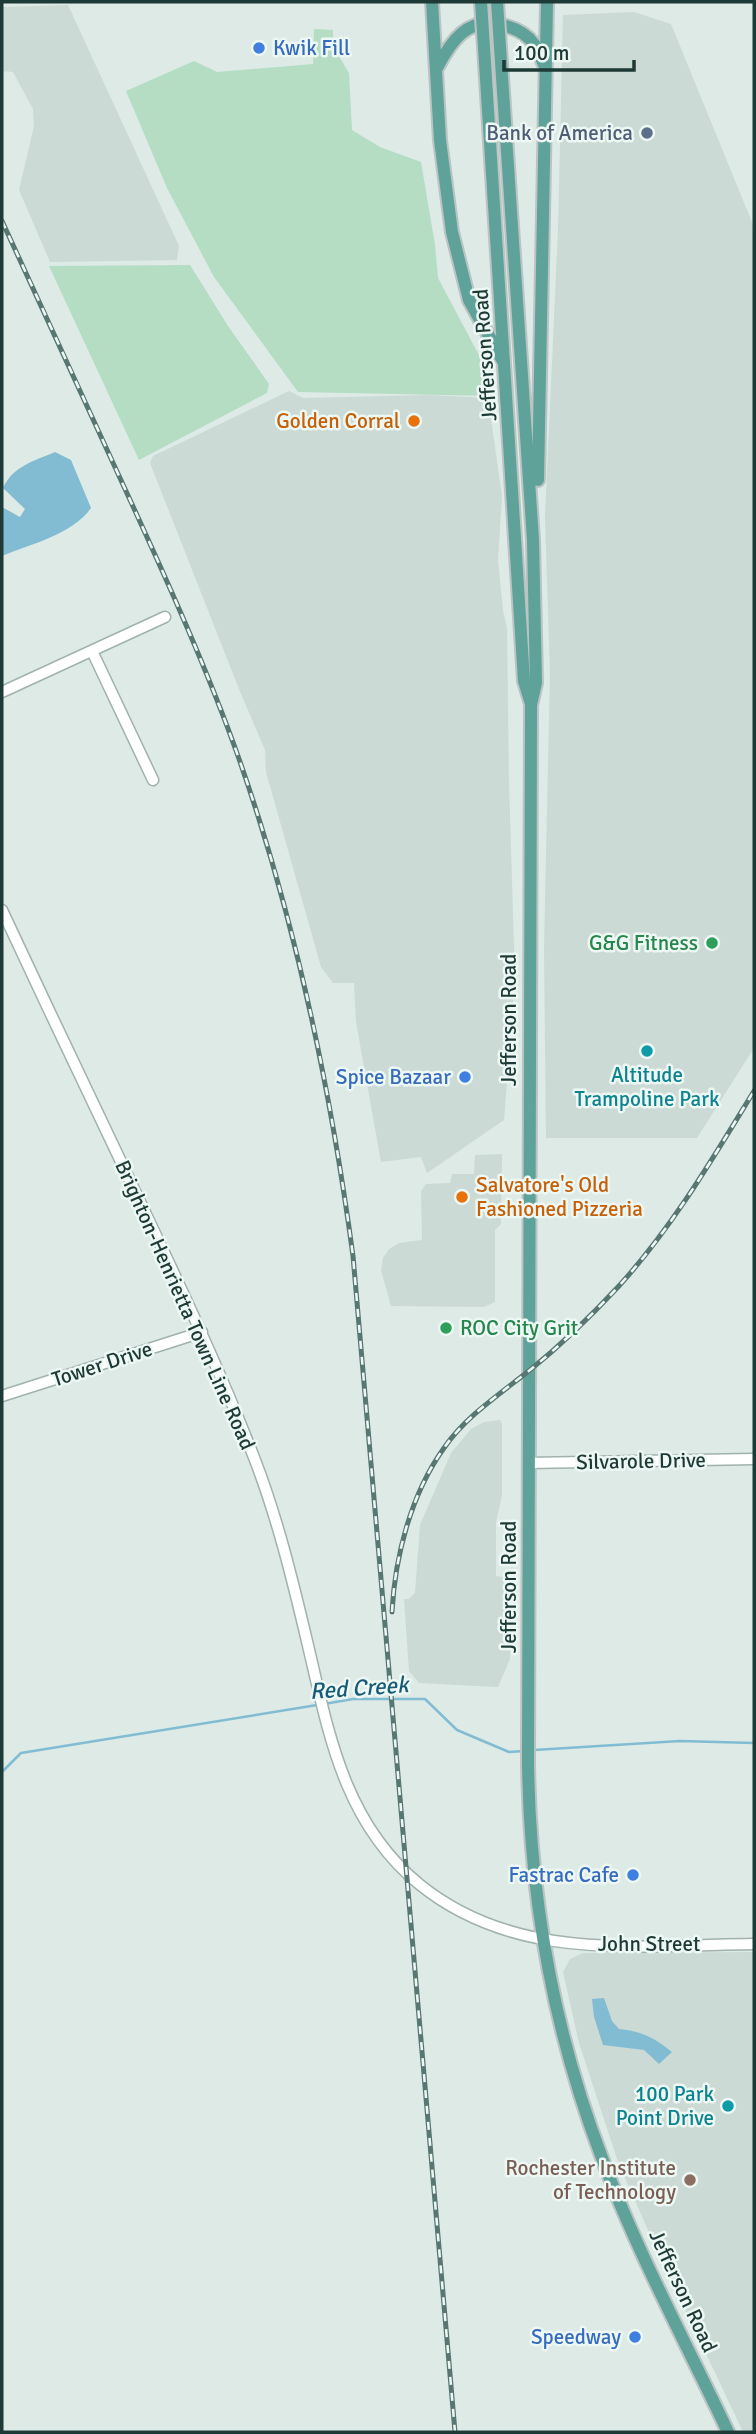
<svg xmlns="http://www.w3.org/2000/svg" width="756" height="2434" viewBox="0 0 756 2434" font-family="Signika,sans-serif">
	<rect width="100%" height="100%" fill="#ddeae6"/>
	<path fill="#cbdad5" d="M68,5L179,246L177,260L50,262L19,190L34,126L33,109L13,72L2,71V7Z
		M634,12L671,24L754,227V1048L697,1138H546L544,948L550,673L545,517L558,230L563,15Z
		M289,391L303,398L430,395L488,398L502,496L498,559L503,611L507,628L509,784L515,978L504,1120L427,1173L421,1157L381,1162L356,1022L354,983H333L321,967L266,772L265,750L239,689L150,463L153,456Z
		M502,1154L501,1224L495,1230V1302L484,1307L391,1306L381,1270L383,1258L389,1249L399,1243L422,1240L421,1191L426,1184L450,1183L452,1174H474L475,1155Z
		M500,1420L502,1424V1496L496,1522V1576L510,1578V1659L498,1687L419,1683L409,1671L404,1599H409L415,1593L420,1525L451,1453L471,1429L484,1422Z
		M754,1952V2432H743L651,2237L618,2162L579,2043L563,1972L570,1959L583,1953Z"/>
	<path fill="#b4ddc4" d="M314,29L333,30V46L349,73L352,130L380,147L421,162L435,245L438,278L489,374L494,396L298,392L214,277L167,188L126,91L194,61L217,72L313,64Z
		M190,265L228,326L269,384L267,393L139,460L49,266Z"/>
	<path fill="#82bcd3" d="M55,452L71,460L91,508C73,534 31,544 2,556V507L20,517L25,509L3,488C13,466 34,461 55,452Z
		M604,1998L612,2021L619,2029C641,2031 655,2038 672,2052L659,2064L644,2050L603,2045L594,2017L592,1999Z"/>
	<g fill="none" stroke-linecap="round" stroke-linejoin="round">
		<path stroke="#82bcd3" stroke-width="2.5" d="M324,1704L353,1699H425L457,1730L509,1752L524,1751
			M534,1750L680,1741L754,1743
			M2,1772L21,1753L317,1705"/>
		<g stroke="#a0b2ae" stroke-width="13">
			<path id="minor" d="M92,651L153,780
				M2,692L165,617
				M2,910C48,1009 95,1107 142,1206C182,1290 221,1373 255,1460C277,1517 292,1578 306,1637C328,1729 342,1821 419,1884C516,1963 638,1945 754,1944
				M2,1396L202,1332
				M528,1463L754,1459"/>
		</g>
		<g stroke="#bcc4c3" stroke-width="16">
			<path id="major" d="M432,2L440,140L452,232L469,300L504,363
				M484,47L524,681L531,704
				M500,47L533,540L536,683L531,705L528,1764C530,1898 554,2032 602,2158C636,2250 686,2343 728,2432
				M437,68C451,41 468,16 502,25C515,28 526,33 534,44C539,51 542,61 546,69
				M538,480L547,2"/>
		</g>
		<use href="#minor" stroke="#fff" stroke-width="10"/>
		<use href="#major" stroke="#5fa299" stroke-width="12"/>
		<g stroke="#587672" stroke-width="5">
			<path id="rail" d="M2,221C45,314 88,408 131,502C169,585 207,669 238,756C295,918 330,1085 353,1256L455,2432
				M392,1612C395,1556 411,1494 444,1448C466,1416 500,1394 530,1370C561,1345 591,1316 618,1287C672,1228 713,1158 754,1091"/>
		</g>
		<use href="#rail" stroke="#edf7f3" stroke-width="2.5" stroke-dasharray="8" stroke-linecap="butt"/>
		<g stroke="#bcc4c3" stroke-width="16" stroke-linecap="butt">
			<path id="major-bridge" d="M481,2L484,47
				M497,2L500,47"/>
		</g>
		<use href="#major-bridge" stroke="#5fa299" stroke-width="12"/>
	</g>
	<g fill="#3f7fe0" stroke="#edf7f3" stroke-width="2.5">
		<circle cx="259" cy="48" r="7"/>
		<circle cx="465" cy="1077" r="7"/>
		<circle cx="633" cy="1875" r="7"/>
		<circle cx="635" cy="2337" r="7"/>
	</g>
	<circle fill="#5c6f8a" stroke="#edf7f3" stroke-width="2.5" cx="647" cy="133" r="7"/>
	<g fill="#e8710a" stroke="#edf7f3" stroke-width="2.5">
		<circle cx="414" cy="421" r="7"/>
		<circle cx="462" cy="1197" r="7"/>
	</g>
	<g fill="#2e9e5b" stroke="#edf7f3" stroke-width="2.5">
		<circle cx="712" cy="943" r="7"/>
		<circle cx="446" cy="1328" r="7"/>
	</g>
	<g fill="#0f9aa8" stroke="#edf7f3" stroke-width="2.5">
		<circle cx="647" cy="1051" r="7"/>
		<circle cx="728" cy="2106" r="7"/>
	</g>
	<circle fill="#8d6e63" stroke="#edf7f3" stroke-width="2.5" cx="690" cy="2180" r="7"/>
	<g text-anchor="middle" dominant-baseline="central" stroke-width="5" stroke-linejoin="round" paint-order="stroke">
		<g font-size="21" fill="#366cbe" stroke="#edf7f3" text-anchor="end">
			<text x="273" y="48" text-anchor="start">Kwik Fill</text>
			<text x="451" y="1077">Spice Bazaar</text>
			<text x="619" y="1875">Fastrac Cafe</text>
			<text x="621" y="2337">Speedway</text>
		</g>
		<g font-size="21" fill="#4e5e75" stroke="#edf7f3" text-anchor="end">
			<text x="633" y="133">Bank of America</text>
		</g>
		<g font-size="21" fill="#1e3a36" stroke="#edf7f3">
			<text transform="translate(485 355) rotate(-94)">Jefferson Road</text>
			<text transform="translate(509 1020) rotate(-90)">Jefferson Road</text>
			<text transform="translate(185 1305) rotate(66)">Brighton-Henrietta Town Line Road</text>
			<text transform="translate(102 1364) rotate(-18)">Tower Drive</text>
			<text transform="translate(641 1461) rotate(-1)">Silvarole Drive</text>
			<text transform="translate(509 1587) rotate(-90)">Jefferson Road</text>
			<text x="649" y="1944">John Street</text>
			<text transform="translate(683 2291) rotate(65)">Jefferson Road</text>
		</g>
		<g font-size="21" fill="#c56008" stroke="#edf7f3" text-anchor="end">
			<text x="400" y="421">Golden Corral</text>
			<text x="476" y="1185" text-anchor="start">Salvatore's Old<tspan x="476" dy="24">Fashioned Pizzeria</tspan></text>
		</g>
		<g font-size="21" fill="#27864d" stroke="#edf7f3" text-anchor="end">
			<text x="698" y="943">G&amp;G Fitness</text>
			<text x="460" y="1328" text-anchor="start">ROC City Grit</text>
		</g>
		<g font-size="21" fill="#0d838f" stroke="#edf7f3">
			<text x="647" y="1075">Altitude<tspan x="647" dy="24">Trampoline Park</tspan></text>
			<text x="714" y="2094" text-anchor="end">100 Park<tspan x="714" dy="24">Point Drive</tspan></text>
		</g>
		<g font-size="21" fill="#785e54" stroke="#edf7f3" text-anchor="end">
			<text x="676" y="2168">Rochester Institute<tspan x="676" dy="24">of Technology</tspan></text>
		</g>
		<g font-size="23" font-style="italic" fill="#175b77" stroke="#edf7f3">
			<text transform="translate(359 1688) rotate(-4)">Red Creek</text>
		</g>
	</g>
	<rect width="756" height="2434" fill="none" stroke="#1e3a36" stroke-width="7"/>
	<path d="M504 60v10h130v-10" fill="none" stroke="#1e3a36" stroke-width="3.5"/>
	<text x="514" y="60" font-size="21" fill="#1e3a36" stroke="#edf7f3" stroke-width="5" paint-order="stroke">100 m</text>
</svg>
